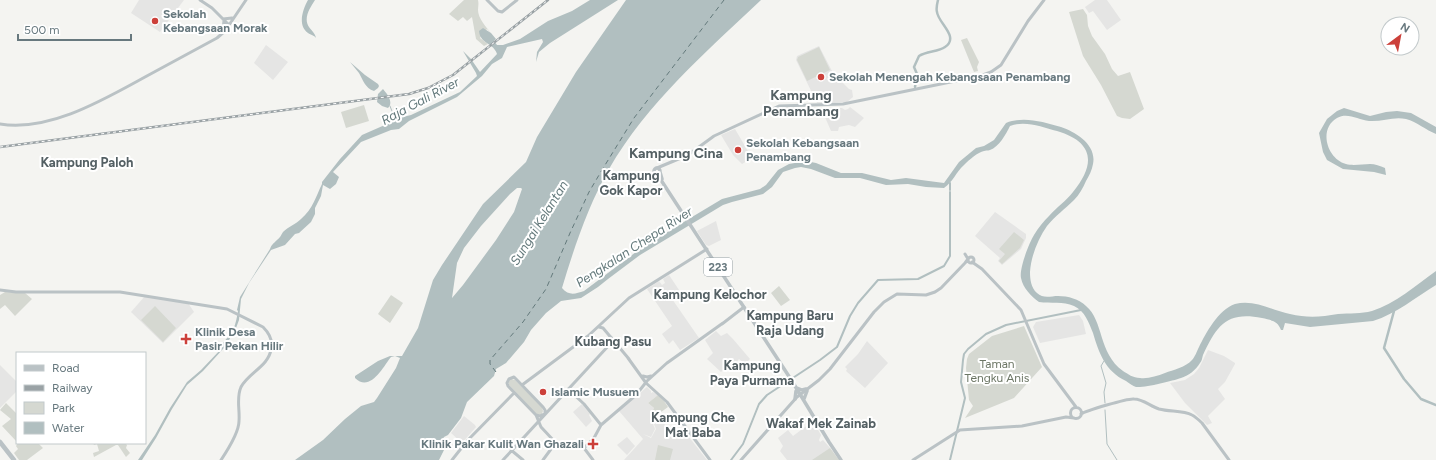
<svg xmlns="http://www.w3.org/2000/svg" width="1436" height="460" viewBox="0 0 1436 460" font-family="Figtree,sans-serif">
	<rect width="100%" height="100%" fill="#f4f4f1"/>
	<path fill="#e5e5e4" d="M139,0H184L160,32L131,13Z
		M1095,0H1107L1121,20L1107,30L1093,11L1089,13L1085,7Z
		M266,45L288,62L273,80L254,63Z
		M819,46L832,71L836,72L841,81L849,89L852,90L853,97L847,102L817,103L796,60L797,56Z
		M850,107L864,118L855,127L849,125L839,127L838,131H831L821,108H842L845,110L848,109Z
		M735,129L752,158L742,164L733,155L721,135Z
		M995,212L1026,234V238L1021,249L1002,265L998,261L1000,258L975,236Z
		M716,221L721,240L709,246L706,245L697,231Z
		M669,275L679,290L670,296L699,338L680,350L673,340L669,344L662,334L672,326L647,289L659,281L662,285L665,283L663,279Z
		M145,296L188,303L194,312L163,343L131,312Z
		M1079,315L1083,321L1086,334L1040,343L1033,327L1036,322Z
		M716,331L721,336L727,333L733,339L750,359L745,364L739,359L735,364L731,362L721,372L707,359L713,353L705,340Z
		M867,341L888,363L865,388L846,371L847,369L845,367L858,354Z
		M1208,350L1224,356L1235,363V364L1225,382L1218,389L1225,399L1208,416L1212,423L1207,425L1185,403L1170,383L1185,380L1194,374L1199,368Z
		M0,365L17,382V391L0,408Z
		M647,387L651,391V393L653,392L658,395L648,403L654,408L653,410L658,417L653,424L655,429L651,437L643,434L651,438L656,429L654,424L659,418L666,426L664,429L672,432L674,430L681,436L685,432L707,460H624L643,439L619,411Z
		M582,404L590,414L589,415L592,421L586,427L573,412Z
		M464,416L475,425L476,427L462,443L451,433Z
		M813,421L821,435L819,440L820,442L823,440L831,449L839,460H787L780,451L783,446L778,438L788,430L793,436Z
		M627,437L635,446L627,455L617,445Z"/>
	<path fill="#d5d8d1" d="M464,0H478C479,4 478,7 478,10C478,18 486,27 491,33L487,29L480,38L488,44L484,46L476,39L472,17L467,21L463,17L458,21L449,14Z
		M1083,9L1087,15L1088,26L1092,36L1105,54L1112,69L1118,76L1130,72L1144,109L1130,119L1122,118L1117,116L1101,85L1083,56L1069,12Z
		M967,38L979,62L977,67L978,71L974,72L961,40Z
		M819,47L830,70L807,81L797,60L798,57Z
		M364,105L369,121L346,128L341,112Z
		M1014,232L1024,240L1020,248L1002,264L999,261L1005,254L999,249Z
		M779,286L790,300L781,306L771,293Z
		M5,292L25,293L32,299L15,316L5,305L0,309V295Z
		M391,295L403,303L390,323L378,314Z
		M155,306L176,328L163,342L141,320Z
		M1024,326L1042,367L1014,398L965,418L973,406L969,400L966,368L967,359L969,354L992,336Z
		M511,379L515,380L542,407L543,411L542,414L537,415L509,385V382Z
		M658,395L664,401L668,407L657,415L653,410L654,408L648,403Z
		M6,403L17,414V442L2,426L11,419L0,410Z
		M18,443H38L43,448L27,460H19L14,453L18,449L16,446Z
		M93,443H119L120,444L125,443L127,445L126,448L130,453L126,457L118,445H116L94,457L93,453L99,451L97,444L94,445Z
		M658,445L673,449L670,460H655Z
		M830,448L839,460H812Z"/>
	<path fill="#b1bfc0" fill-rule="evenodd" d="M308,0H315C310,8 303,18 309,27C312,31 315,33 316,38C314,35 311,35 308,33C297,25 303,9 308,0Z
		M590,0H618L550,43L539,52L536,62L537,52L543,42L542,39L507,47L502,58L492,64L482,76L457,97L409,121L399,129L391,130L361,142L333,172L339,177L336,184L330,189L323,185L321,196L315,208V214L311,222L299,233L295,234L285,245L271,250L249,283L241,299L239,320L236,328L225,347L223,349L203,371L187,385L172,409L156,438L142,460H138L155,435L170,408L187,382L201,370L222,348L221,345C233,332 235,329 238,311L237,310L240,297L270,249C272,244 273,244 277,240C280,238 281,235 283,232C288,227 296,224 301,219C313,209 316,196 322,184V182L340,159L362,135L403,117L411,115L460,92L477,76L476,73L463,51L471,59L480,72L497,54C494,43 480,44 479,31L483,28L491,33L496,39L494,41L497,45H503L520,39L548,21L572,11Z
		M626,0H761C706,52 647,103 609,169C588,206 574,248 562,288C569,296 575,294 584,291L640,249L692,217L722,199L760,189L766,185L778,170L789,164L806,161L816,163L841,173H862L891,180L906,178L944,183L959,162L976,148L984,146L994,140L1006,123C1024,116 1043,122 1061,127C1076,132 1097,145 1093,164C1092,170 1089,176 1086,181C1083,188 1079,195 1074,200C1065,209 1055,216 1047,226C1038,239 1031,256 1030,272C1030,279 1031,288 1037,293C1043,299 1051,296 1058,296C1068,296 1079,299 1086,306C1104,321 1098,353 1123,371C1128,374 1133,378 1140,378C1148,379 1157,376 1165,373C1173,370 1186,367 1192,360C1195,357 1197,351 1199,347C1206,333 1218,310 1235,304C1254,299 1271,310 1290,314C1307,318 1321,317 1338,314C1350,313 1361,314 1372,311C1395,304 1416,285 1436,271V285C1416,297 1396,314 1373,321L1310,327L1285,323L1283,330H1281C1278,321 1271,320 1262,318C1227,311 1217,325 1203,355C1202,358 1202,361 1200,363C1196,370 1188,376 1181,378C1172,381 1145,388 1136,387C1133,386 1129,383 1126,381C1105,371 1099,353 1093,333C1089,323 1085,311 1074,306C1063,301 1051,304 1039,302C1031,296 1023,288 1021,278C1019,269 1029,243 1034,235C1038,228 1044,221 1049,216C1057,207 1066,201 1073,192C1096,164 1094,142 1057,131C1042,127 1025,120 1010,126C1006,134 999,147 990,150C987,151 988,150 984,151C978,152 969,160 964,165C956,172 953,182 944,188L926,187L908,184L886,185L860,178H835L811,169L801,167L795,168L783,172L772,187L763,194L732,202L723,205L640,255L608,279L598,287L581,298L561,301L546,313L531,330L524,342L506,363L496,369L494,376L467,402L461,418L448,435L444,437L442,441L444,450L439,460H295L323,440L345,419L361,406L374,402L377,398L396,368L400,358L395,356L391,357C383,367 370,393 355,378V376L378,361L390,356H402L418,328L433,280L442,265L483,204L526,162L537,137L576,72ZM517,188H521L522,189L514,212L496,240L463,285L452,298L457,263L464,248L481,226L510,194Z
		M350,62L365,75L378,84L379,86L378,88L374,91C365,88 363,80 359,73C356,69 353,66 350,62Z
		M383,89C387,94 394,102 388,108L382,106L377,102L378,94Z
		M1344,108L1370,116L1386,112L1397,111L1411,113L1436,127V134C1426,130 1417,122 1406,119C1394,116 1382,122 1369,121C1358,120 1348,112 1337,118C1318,129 1327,159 1346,164C1353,166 1363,164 1370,164C1375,164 1380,166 1385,168L1386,175L1374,172L1343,169L1327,160L1323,152L1319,133L1327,119L1337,111Z"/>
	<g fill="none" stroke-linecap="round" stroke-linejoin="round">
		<path stroke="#b1bfc0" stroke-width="1" d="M390,106L395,119
			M1104,361L1101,366L1106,383L1104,392L1105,403
			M1105,410L1107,444L1117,460"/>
		<path stroke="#b1bfc0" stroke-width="2" d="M950,190V183
			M731,460L743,444L759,404L767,395L820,360L837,347L850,316L858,303L878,280L918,279L944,266L950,256V192
			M950,460L965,398L961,382L963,360L964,354L968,349L986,334L1006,325L1081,310"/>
		<path stroke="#b1bfc0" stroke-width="2.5" d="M915,87L917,74L914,67L919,56C927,51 938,52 945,47C960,37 938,23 937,12C936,9 937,4 938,0
			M1394,311L1384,348L1404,379L1421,399L1436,405"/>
		<path stroke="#63797b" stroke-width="1" stroke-dasharray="5 4" stroke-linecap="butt" d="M496,372L490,364V360L523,322L546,289L570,233L589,192L602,170L634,118L724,0"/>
		<path stroke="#bac2c5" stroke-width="3" d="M200,0L212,8L229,25
			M487,0L498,11L502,12L517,0
			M223,19L232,18
			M223,29L224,21
			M0,124C49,132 103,100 145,77C169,64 193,51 217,38L225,31L246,0
			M657,168L688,155L714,136L779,106L843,104L980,76L991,72L1001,65L1028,21L1044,0
			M968 260a3 3 0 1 1 6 0a3 3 0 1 1-6 0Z
			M972,262L982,269L1021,310L1044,364L1076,407
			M0,290L16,292H120L227,309L263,327C269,333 273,341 271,349C269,366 248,373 241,387C236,398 240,409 239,421C239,432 227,451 221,460
			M722,324L744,307
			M599,327L603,328L629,359
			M628,358L646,383L667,402L710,460
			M667,363L723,323
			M643,376L647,377L651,376
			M514,377L516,379L543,407L545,410V414L540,416L536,415L508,386L507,383L509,379Z
			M522,385L588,336L629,298L707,249
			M568,389L584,404L601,425
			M1070.5 413a5.5 5.5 0 1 1 11 0a5.5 5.5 0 1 1-11 0Z
			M1081,414C1085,411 1128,398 1134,399C1143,399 1150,406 1159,409C1170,412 1183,410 1192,415C1196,417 1199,420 1202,423L1229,460
			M536,415L541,427L555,442L554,445L543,460
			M511,450L523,460
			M452,460L467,441L514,393
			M503,460L611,343V337
			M593,460L584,448L594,438L601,425L636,395L647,381L668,362
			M741,460L797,397L819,380L830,369L874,312L884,302L897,294L926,295L935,292L941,288L965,263L968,259L965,254
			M913,460L960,430L1022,426L1066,417L1074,418"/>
		<path stroke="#bac2c5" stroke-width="3.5" d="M654 171a3 3 0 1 1 6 0a3 3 0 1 1-6 0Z
			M660,172L662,179
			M655,173L659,177L792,381L829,442L841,460
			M797,388L802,390L806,389
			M795,399L796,391
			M804,399L807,391"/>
		<path stroke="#bac2c5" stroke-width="4.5" d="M0,442L14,460"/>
		<g stroke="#9aa2a5" stroke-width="2.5">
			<path id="rail" d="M0,147L409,94L428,88L453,75L548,0"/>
		</g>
		<use href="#rail" stroke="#fff" stroke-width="1" stroke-dasharray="3" stroke-linecap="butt"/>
	</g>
	<g fill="#cc403a" stroke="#fff" stroke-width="1.5">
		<circle cx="155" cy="21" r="4"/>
		<circle cx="821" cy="77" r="4"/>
		<circle cx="738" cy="150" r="4"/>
		<path d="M184 333h4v4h4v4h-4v4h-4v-4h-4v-4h4z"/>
		<circle cx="543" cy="392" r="4"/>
		<path d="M591 438h4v4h4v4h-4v4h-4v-4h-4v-4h4z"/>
	</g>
	<g text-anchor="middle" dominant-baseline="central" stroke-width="4" stroke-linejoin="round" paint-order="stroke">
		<rect fill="#fff" stroke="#95a0a5" stroke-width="1" x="704" y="258" width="28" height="18" rx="3"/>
		<g font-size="11" font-weight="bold" fill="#67787e">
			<text x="718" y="267">223</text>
		</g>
		<g font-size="12" font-weight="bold" fill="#67787e" stroke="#fff" text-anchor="start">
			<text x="163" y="14">Sekolah<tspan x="163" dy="14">Kebangsaan Morak</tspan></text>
			<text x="829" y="77">Sekolah Menengah Kebangsaan Penambang</text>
			<text x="746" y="143">Sekolah Kebangsaan<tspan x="746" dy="14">Penambang</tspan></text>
			<text x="195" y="332">Klinik Desa<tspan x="195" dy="14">Pasir Pekan Hilir</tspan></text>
			<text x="551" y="392">Islamic Musuem</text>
			<text x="584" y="444" text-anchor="end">Klinik Pakar Kulit Wan Ghazali</text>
		</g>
		<g font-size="12" fill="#6c7665" stroke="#fff">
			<text x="997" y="364">Taman<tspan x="997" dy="14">Tengku Anis</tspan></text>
		</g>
		<g font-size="13" font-style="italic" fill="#63797b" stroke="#fff">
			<text transform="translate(420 101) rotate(-28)">Raja Gali River</text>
			<text transform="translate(539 223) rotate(-58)">Sungai Kelantan</text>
			<text transform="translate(634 247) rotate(-33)">Pengkalan Chepa River</text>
		</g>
		<g font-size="13" font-weight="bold" fill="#546064" stroke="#fff">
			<text x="87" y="162">Kampung Paloh</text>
			<text x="631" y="175">Kampung<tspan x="631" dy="15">Gok Kapor</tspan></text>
			<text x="710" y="294">Kampung Kelochor</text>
			<text x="790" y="315">Kampung Baru<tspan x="790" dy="15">Raja Udang</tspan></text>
			<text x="613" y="341">Kubang Pasu</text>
			<text x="752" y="365">Kampung<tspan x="752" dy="15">Paya Purnama</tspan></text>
			<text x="693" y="417">Kampung Che<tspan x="693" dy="15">Mat Baba</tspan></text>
			<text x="821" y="423">Wakaf Mek Zainab</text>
		</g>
		<g font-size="14" font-weight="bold" fill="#546064" stroke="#fff">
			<text x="801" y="95">Kampung<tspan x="801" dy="16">Penambang</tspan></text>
			<text x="676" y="153">Kampung Cina</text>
		</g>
	</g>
	<rect x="16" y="352" width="130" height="92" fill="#ffffff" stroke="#c2c9cb"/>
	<rect x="24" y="365" width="20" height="6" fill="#bac2c5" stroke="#c2c9cb"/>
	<text x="52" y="372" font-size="12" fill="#67787e">Road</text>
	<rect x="24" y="385" width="20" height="6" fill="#9aa2a5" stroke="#c2c9cb"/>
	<text x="52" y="392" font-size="12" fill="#67787e">Railway</text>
	<rect x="24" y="402" width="20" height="12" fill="#d5d8d1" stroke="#c2c9cb"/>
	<text x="52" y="412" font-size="12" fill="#67787e">Park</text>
	<rect x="24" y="422" width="20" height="12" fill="#b1bfc0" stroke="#c2c9cb"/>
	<text x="52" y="432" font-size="12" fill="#67787e">Water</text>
	<g transform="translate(1400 36) rotate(32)"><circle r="19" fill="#ffffff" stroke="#c2c9cb"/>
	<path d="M0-3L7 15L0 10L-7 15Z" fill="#cc403a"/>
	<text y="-6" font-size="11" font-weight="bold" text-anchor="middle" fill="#67787e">N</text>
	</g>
	<path d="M18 34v6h113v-6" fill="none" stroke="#67787e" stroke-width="2"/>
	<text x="24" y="34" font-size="12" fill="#67787e" stroke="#ffffff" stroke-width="3" paint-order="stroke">500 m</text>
</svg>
